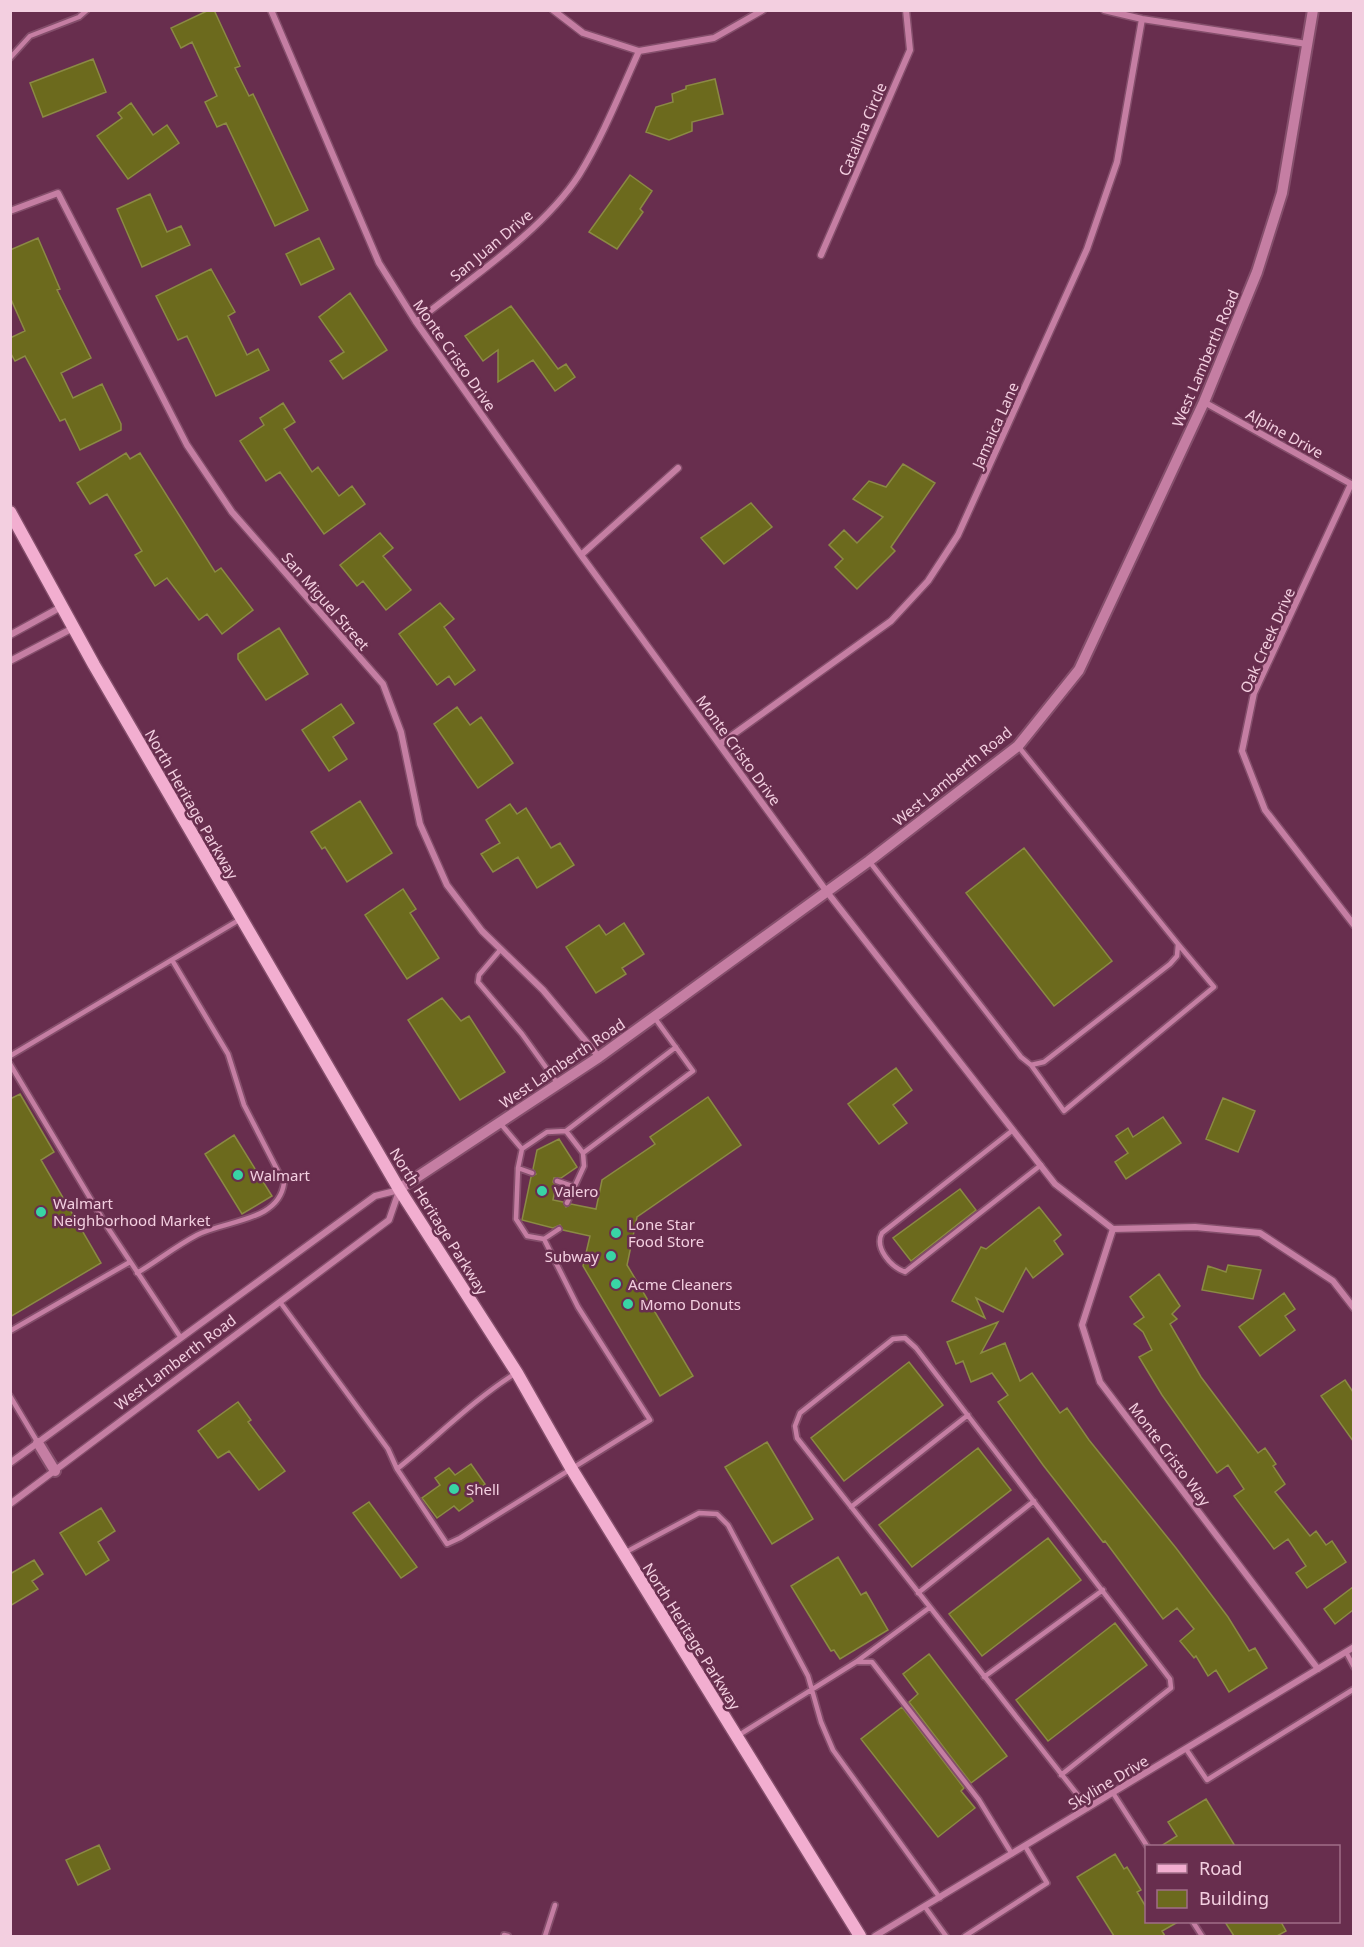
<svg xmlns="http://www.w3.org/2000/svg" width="1364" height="1947" viewBox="0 0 1364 1947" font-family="'Noto Sans',sans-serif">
	<rect width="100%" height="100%" fill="#682e4e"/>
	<path fill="#6c6a1d" stroke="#8b8a44" stroke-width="1.5" d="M209,10H214L240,66L235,68L249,96L253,94L308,210L275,226L226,123L217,127L205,102L217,96L192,42L181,48L171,28Z
		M93,59L106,92L43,117L30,83Z
		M715,79L723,114L692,122V131L669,140L646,132L656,107L673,102L672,94L686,89V86Z
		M131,103L153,135L167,125L179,143L128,179L97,136L122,118L118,113Z
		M630,175L652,191L640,209L643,212L617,249L589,232Z
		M150,194L167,232L181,226L190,245L142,267L117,209Z
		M38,238L60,289L57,290L91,358L61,373L73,398L102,384L121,424V430L80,450L65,419L60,421L25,356L15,361L10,352V338L25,331L10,297V250Z
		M319,238L334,269L301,285L286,254Z
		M211,269L235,312L228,316L247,355L258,349L269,370L216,396L187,336L178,340L156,296Z
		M350,293L387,350L343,379L330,361L344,352L319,317Z
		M511,306L558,369L566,364L575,377L555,391L533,360L498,382V350L483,361L465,336Z
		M283,403L295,422L284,429L312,472L318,467L339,496L352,486L365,504L324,534L280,472L266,481L240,441L264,425L260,418Z
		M126,453L130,459L140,453L215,572L221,568L253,610L222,634L207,614L199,620L167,578L155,586L135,555L142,551L107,494L90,504L77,483Z
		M903,464L935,483L891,547L895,551L857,589L835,567L843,559L829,545L844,530L857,543L883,517L853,499L869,481L886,487Z
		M751,503L772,527L724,564L701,538Z
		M380,533L393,548L383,556L411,590L386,610L363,581L357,586L340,565Z
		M440,603L454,619L444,627L475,670L455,685L449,676L437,685L399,634Z
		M279,628L308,674L266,700L238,659V654Z
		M341,704L354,723L333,737L347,759L329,771L302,730Z
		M457,707L470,725L481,717L513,763L478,788L434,724Z
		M360,801L392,853L347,882L325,847L322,849L311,832Z
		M510,804L517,814L526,808L551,848L560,843L574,865L537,888L518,857L493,872L481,854L500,843L486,820Z
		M1024,848L1112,961L1054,1006L966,893Z
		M403,889L416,909L410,913L439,958L407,979L365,915Z
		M624,923L644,954L622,968L626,974L596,993L566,947L599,925L606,935Z
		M442,998L461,1021L469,1016L505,1072L460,1100L408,1020Z
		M896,1068L912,1090L893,1105L907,1123L879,1144L848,1104Z
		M20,1094L54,1152L41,1160L101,1263L10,1317V1099Z
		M708,1097L741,1145L637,1217L627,1265L693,1376L660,1396L583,1266L590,1236L563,1230L560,1225L553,1228L522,1220L531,1177L536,1174L533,1169L537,1150L559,1139L577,1167L561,1178H554L553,1182L556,1185L553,1200L563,1202L566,1207L571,1204L596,1209L602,1180L655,1144L650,1137Z
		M1223,1098L1255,1111L1238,1152L1206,1139Z
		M1163,1117L1181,1143L1126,1179L1115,1162L1128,1153L1116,1136L1128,1128L1133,1137Z
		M234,1135L272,1196L242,1214L205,1154Z
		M960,1189L976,1210L911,1261L893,1238Z
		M1039,1207L1061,1235L1054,1241L1063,1254L1033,1278L1026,1268L1003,1312L976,1298L985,1318L952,1301L981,1247L986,1249Z
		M1228,1265L1261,1270L1253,1299L1202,1290L1208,1266L1226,1272Z
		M1159,1274L1180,1306L1172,1314L1177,1319L1170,1324L1201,1377L1258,1453L1265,1448L1276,1464L1273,1466L1285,1484L1275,1492L1310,1536L1316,1531L1326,1545L1332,1541L1346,1562L1307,1588L1296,1573L1306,1566L1288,1539L1274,1549L1234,1496L1244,1489L1228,1465L1217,1473L1162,1395L1139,1357L1152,1350L1143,1332L1134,1324L1144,1317L1130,1297Z
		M1284,1293L1295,1309L1285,1316L1295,1330L1260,1356L1239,1327Z
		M998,1322L981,1353L1005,1343L1020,1381L1032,1373L1060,1413L1067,1408L1089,1440L1176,1548L1228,1617L1249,1651L1255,1648L1267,1668L1229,1692L1216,1670L1208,1676L1196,1656L1194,1658L1180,1641L1194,1629L1177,1608L1163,1619L1105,1541L1103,1542L1043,1465L998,1402L1008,1395L992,1373L971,1382L963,1361L956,1364L947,1342Z
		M909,1362L943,1405L844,1481L811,1438Z
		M1345,1380L1353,1392V1441L1321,1396Z
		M238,1402L251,1420L248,1422L285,1471L259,1490L229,1451L218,1458L198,1431Z
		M767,1442L813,1519L772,1544L725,1467Z
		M978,1448L1011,1490L912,1567L879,1525Z
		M471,1464L485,1484L469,1495L473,1501L459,1511L454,1506L437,1518L422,1498L440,1485L435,1478L449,1468L455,1475Z
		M369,1502L417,1567L401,1578L353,1513Z
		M101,1508L115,1531L98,1542L109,1560L86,1575L60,1533Z
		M1048,1538L1081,1580L982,1656L949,1614Z
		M838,1557L861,1595L866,1592L888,1630L840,1659L834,1650L831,1651L791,1586Z
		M34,1560L43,1574L32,1581L38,1589L10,1606V1574Z
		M1353,1587V1610L1335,1624L1324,1609Z
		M1115,1623L1147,1665L1048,1741L1016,1700Z
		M929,1654L1007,1756L971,1783L909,1702L918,1694L903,1674Z
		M902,1707L964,1788L961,1791L975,1808L938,1837L861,1739Z
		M1206,1799L1235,1846H1161L1177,1836L1168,1822Z
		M99,1845L110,1869L78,1885L66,1860Z
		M1115,1854L1124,1869L1127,1867L1141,1890L1137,1892L1146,1907V1922H1178L1162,1931L1165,1936H1114L1077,1877Z
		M1225,1922H1281L1286,1931L1277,1936H1234Z"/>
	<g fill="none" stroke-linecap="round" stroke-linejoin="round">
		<g stroke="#844e6b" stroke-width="8">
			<path id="service" d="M10,58L30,36L79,17L87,10
				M869,861L1021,1057L1031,1065L1044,1062L1170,964L1177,956L1178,944L1018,746
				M501,949L479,975L478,982L522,1034L558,1084
				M10,1056L239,920
				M10,1064L108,1228L181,1338
				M1031,1065L1064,1111L1214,987L1178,944
				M500,1123L522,1149
				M1013,1130L882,1233C874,1248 891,1267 905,1272L1041,1165
				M566,1131L583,1153
				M518,1168L532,1173
				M557,1181L572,1186
				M567,1203L584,1166L583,1153L693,1071L654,1017
				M544,1239L527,1236L516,1219L518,1168L522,1149L547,1132L566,1131L676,1047
				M137,1273C157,1261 176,1246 197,1235C225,1220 279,1222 284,1183L244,1105L228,1054L172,960
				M280,1302L388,1449L397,1469L447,1544L460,1538L650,1420L578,1307L544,1239L559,1229
				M10,1331L130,1262
				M10,1396L38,1443
				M397,1469C436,1438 474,1399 516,1373
				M851,1507L968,1415
				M626,1552L699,1513L717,1514L728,1525L808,1676L821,1722L833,1750L940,1898
				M918,1593L1034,1501
				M1346,1652L1354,1667
				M856,1662L929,1608
				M984,1677L1103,1590
				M739,1735L856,1662H872L979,1800L1012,1854
				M1186,1749L1207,1780L1354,1689
				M1061,1775L1171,1688L1170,1679L916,1348L905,1338L893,1339L800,1413L795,1426L797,1438L1088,1808
				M1113,1793L1147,1846
				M925,1907L946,1936
				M1193,1922L1202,1936
				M504,1935L508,1936
				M545,1936L555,1905
				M965,1936L1047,1883L1025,1846"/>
		</g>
		<g stroke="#844e6b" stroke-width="9">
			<path id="minor" d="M271,10L379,263L416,322L581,555L827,892L1055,1184L1113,1229L1195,1227L1260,1233L1333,1281L1354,1308
				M553,10L583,33L639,51L714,38L763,10
				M1104,10L1142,19L1307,44
				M10,211L58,193L187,445L232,512L383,684L401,732L420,824L447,885L482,931L543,990L599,1057
				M821,255L910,50L906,10
				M416,322C468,280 543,231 579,175C603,136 620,93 639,51
				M1204,402L1353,485
				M1351,484L1254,693L1242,751L1265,810L1354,925
				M581,555L678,468
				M10,635L61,607
				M10,661L73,628
				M720,744L891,621L928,581L958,535L1087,249L1117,162L1142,19
				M1113,1229L1082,1325L1100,1382L1318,1669
				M10,1463L375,1196L399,1190
				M10,1504L389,1220L399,1191
				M875,1936L1354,1647"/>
		</g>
		<g stroke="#844e6b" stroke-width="14">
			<path id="tertiary" d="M399,1189L599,1057L869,861L1018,746L1079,670L1204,402L1257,272L1282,193L1313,10
				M38,1443L55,1471"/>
		</g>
		<g stroke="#844e6b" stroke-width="15">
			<path id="secondary" d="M10,512L94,665L399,1189L517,1373L571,1468L860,1936"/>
		</g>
		<use href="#service" stroke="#c57ea3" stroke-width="4.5"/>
		<use href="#minor" stroke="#c57ea3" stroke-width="6"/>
		<use href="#tertiary" stroke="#c57ea3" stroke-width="10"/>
		<use href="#secondary" stroke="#f2aed0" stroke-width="12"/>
	</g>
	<g fill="#39d4a5" stroke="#682e4e" stroke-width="2">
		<circle cx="238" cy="1175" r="6"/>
		<circle cx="542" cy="1191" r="6"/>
		<circle cx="41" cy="1212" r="6"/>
		<circle cx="616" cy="1233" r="6"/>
		<circle cx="611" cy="1256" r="6"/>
		<circle cx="616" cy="1284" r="6"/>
		<circle cx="628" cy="1304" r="6"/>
		<circle cx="454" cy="1489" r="6"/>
	</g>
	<g text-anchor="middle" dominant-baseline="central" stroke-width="5" stroke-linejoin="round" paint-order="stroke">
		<g font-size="15" fill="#f3cfe0" stroke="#682e4e">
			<text transform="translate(862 129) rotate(-67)">Catalina Circle</text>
			<text transform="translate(491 245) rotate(-40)">San Juan Drive</text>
			<text transform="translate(455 355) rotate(55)">Monte Cristo Drive</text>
			<text transform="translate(1205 358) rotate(-67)">West Lamberth Road</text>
			<text transform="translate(995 425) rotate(-66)">Jamaica Lane</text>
			<text transform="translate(1285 433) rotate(29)">Alpine Drive</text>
			<text transform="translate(326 601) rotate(49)">San Miguel Street</text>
			<text transform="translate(1267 640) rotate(-66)">Oak Creek Drive</text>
			<text transform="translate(739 750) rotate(54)">Monte Cristo Drive</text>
			<text transform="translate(952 776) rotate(-39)">West Lamberth Road</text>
			<text transform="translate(192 804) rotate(60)">North Heritage Parkway</text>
			<text transform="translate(562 1063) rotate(-34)">West Lamberth Road</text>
			<text transform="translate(439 1221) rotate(58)">North Heritage Parkway</text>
			<text transform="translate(175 1362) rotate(-37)">West Lamberth Road</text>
			<text transform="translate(1170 1454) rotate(53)">Monte Cristo Way</text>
			<text transform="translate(692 1636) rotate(58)">North Heritage Parkway</text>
			<text transform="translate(1108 1782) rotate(-31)">Skyline Drive</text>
		</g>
		<g font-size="15" fill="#f3cfe0" stroke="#682e4e" text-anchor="start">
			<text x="250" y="1175">Walmart</text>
			<text x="554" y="1191">Valero</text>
			<text x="53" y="1203">Walmart<tspan x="53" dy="17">Neighborhood Market</tspan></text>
			<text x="628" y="1224">Lone Star<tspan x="628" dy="17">Food Store</tspan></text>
			<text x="599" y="1256" text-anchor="end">Subway</text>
			<text x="628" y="1284">Acme Cleaners</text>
			<text x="640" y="1304">Momo Donuts</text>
			<text x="466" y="1489">Shell</text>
		</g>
	</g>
	<rect width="1364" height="1947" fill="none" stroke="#f3cfe0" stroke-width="24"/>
	<rect x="1145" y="1845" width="195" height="78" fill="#682e4e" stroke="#a06e88" stroke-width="1.5"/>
	<rect x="1157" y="1864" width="30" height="9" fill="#f2aed0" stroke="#a06e88" stroke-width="1.5"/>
	<text x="1199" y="1875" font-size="18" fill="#f3cfe0">Road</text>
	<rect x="1157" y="1890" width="30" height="18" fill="#6c6a1d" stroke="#a06e88" stroke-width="1.5"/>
	<text x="1199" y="1905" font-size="18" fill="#f3cfe0">Building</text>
</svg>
